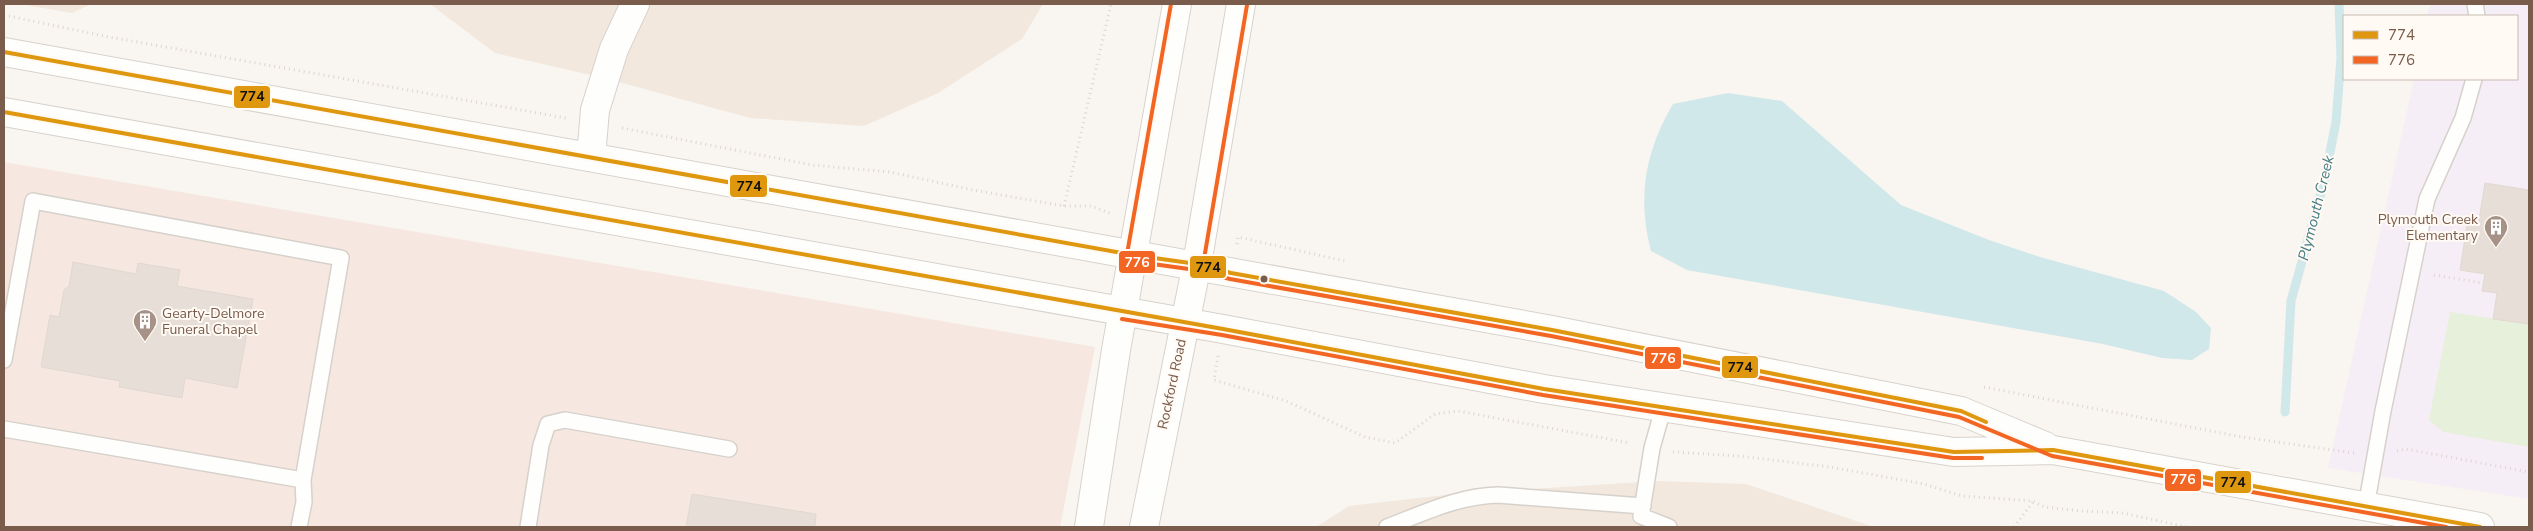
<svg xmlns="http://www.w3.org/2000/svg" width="2533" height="531" viewBox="0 0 2533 531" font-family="'Nunito Sans',sans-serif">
	<rect width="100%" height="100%" fill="#f9f5f0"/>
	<path fill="#f2e8de" d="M20,4H91L72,13Z
		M430,4H1043L1022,39L938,93L864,126L750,118L608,79L495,53Z
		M1657,481L1746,484L1874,527H1316L1349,506L1454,494Z"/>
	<path fill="#f6e8e1" d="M4,162L1095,347L1060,527H4Z"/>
	<path fill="#f6eef6" d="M2430,4H2529V499L2328,468L2414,79H2517V16H2427Z"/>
	<path fill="#e7f0db" d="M2450,312L2529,324V447L2443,432L2429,420Z"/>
	<path fill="#d0e8ea" d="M1728,93L1782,101L1901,205L1989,240L2040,257L2164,291L2196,312L2211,328L2209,349L2192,360L2162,358L2103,344L1687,270L1651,251C1637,196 1645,152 1673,104Z"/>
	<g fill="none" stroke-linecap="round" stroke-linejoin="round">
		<path stroke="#d0e8ea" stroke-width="9" d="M2285,412L2291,301L2324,182L2336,122L2341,58L2339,4"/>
	</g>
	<path fill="#e6ded7" stroke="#e2d8d2" d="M2485,183L2529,190V324L2493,319L2497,293L2482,291L2485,274L2460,270L2467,225L2478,226Z
		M73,262L136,274L138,263L180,270L177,286L253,299L237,388L185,378L182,398L119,387L120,381L41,367L50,315L59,317L64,290L69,286Z
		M692,494L816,514L815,527H686Z"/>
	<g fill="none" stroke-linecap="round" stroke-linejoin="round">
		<g stroke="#d7d1cb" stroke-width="18">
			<path id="lane" d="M2475,4L2477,16
				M4,360L33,201L341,258L303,480L304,502L299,527
				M1663,409L1652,448L1641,516L1669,527
				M4,429L303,480
				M2366,507L2383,411L2427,199L2463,118L2474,79
				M528,527L541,445L548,424L565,420L729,449
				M1387,527C1424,513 1458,496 1498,495L1643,506"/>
		</g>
		<g stroke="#d7d1cb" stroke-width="30">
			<path id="street" d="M591,157L595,110L614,49L635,4"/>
		</g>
		<g stroke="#d9d2cb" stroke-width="30">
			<path id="secondary" d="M4,52L1552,330L1961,411L2045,446
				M4,112L1223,329L1544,389L1954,452L2053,450L2480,527
				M1089,527L1116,350L1177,4
				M1144,527L1197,264L1241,4"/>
		</g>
		<path stroke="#dcd5d0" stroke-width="3" stroke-dasharray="1 4" stroke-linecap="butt" d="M4,15L109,37L566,118
			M622,128L812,165L890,172L973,190L1064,206H1091L1112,214
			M1064,206L1111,4
			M1237,244L1238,237L1345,261
			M2434,275L2483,283
			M1218,356L1214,380L1286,401L1365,437L1395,443L1435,414L1458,411L1630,443
			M1984,387L2242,437L2354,453
			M2397,451L2406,449L2529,472
			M1673,452L1739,456L1830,467L1924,484L1962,496L2033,501L2044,507L2082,511L2123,513L2187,527
			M2014,527L2033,502"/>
		<use href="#lane" stroke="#fefefd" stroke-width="15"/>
		<use href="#street" stroke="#fefefd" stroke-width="28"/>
		<use href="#secondary" stroke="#fefefd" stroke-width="28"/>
		<g stroke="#fffaf3" stroke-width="8">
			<path id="bus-1" d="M4,52L1133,255L1197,264L1231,273L1552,330L1961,411L1986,422
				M4,112L1223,329L1544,389L1954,452L2053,450L2480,527"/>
		</g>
		<g stroke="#fffaf3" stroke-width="8">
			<path id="bus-2" d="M1171,4L1127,254L1131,261L1196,270L1230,279L1551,336L1959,417L2052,456L2446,527
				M1203,265L1247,5
				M1122,319L1222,335L1543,395L1953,458H1982"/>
		</g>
		<use href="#bus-1" stroke="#de970f" stroke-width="4"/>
		<use href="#bus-2" stroke="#f26522" stroke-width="4"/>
	</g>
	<defs>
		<g id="building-pin" transform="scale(1.25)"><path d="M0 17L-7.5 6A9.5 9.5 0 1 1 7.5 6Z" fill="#a69286" stroke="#fffaf3"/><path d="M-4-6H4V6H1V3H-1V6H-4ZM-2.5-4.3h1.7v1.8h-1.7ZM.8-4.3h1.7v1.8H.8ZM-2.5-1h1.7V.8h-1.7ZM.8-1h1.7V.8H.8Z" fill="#fff"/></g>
	</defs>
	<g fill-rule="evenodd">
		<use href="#building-pin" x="2496" y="227"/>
		<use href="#building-pin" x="145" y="321"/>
	</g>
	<circle fill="#7a5c4d" stroke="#fffaf3" stroke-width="2" cx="1264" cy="279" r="4.5"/>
	<g text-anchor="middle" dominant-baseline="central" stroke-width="4" stroke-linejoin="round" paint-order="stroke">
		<g font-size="14" fill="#7a5c4d" stroke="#fffaf3" text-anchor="end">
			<text x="2478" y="219">Plymouth Creek<tspan x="2478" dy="16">Elementary</tspan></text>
			<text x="162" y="313" text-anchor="start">Gearty-Delmore<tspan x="162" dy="16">Funeral Chapel</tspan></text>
		</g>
		<g font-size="14" fill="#7a5c4d" stroke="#fffaf3">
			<text transform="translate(1172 384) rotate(-78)">Rockford Road</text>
		</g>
		<g font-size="15" font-style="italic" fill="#437c86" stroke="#fffaf3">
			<text transform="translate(2316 208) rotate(-76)">Plymouth Creek</text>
		</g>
	</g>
	<g stroke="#fffaf3" stroke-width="2">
		<rect x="233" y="85" width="38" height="24" rx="5" fill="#de970f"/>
		<rect x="729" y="174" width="39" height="24" rx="5" fill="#de970f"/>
		<rect x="1118" y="250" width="38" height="24" rx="5" fill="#f26522"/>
		<rect x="1189" y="255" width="38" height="24" rx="5" fill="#de970f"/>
		<rect x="1644" y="346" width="38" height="24" rx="5" fill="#f26522"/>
		<rect x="1721" y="355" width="38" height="24" rx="5" fill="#de970f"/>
		<rect x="2164" y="468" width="38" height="24" rx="5" fill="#f26522"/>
		<rect x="2214" y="470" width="38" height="24" rx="5" fill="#de970f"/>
	</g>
	<g font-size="14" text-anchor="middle" font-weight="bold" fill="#fff">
		<text x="1137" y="267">776</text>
		<text x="1663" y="363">776</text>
		<text x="2183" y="484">776</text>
	</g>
	<g font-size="14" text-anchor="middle" font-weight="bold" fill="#111">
		<text x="252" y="101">774</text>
		<text x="749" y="191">774</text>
		<text x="1208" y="272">774</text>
		<text x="1740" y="372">774</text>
		<text x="2233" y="487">774</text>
	</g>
	<rect width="2533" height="531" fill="none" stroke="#7a5c4d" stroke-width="10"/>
	<rect x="2343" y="15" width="175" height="65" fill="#fffaf3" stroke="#cabbb1"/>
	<rect x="2353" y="31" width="25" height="8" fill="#de970f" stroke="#cabbb1"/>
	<text x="2388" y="40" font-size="15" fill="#7a5c4d">774</text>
	<rect x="2353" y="56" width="25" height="8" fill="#f26522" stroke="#cabbb1"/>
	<text x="2388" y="65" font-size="15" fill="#7a5c4d">776</text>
</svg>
